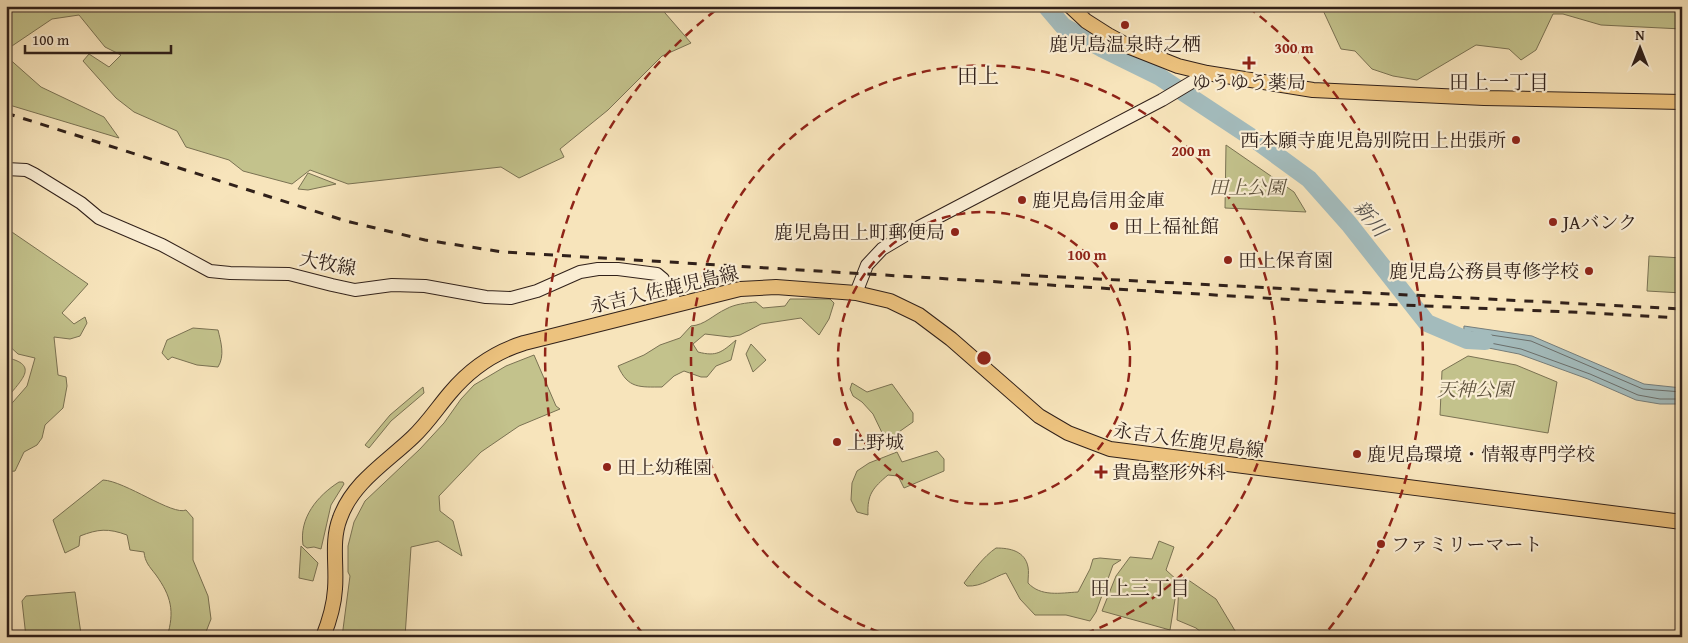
<svg xmlns="http://www.w3.org/2000/svg" width="1688" height="643" viewBox="0 0 1688 643" font-family="'Gentium Book Plus','Noto Serif JP',serif">
	<rect width="100%" height="100%" fill="#f7e4bb"/>
	<filter id="stains"><feTurbulence type="fractalNoise" baseFrequency=".004" numOctaves="4"/><feColorMatrix values="0 0 0 0 .2 0 0 0 0 .09 0 0 0 0 .02 0 0 0 .5 -.17"/></filter>
	<radialGradient id="worn" r=".72"><stop offset=".6" stop-color="#630" stop-opacity="0"/><stop offset="1" stop-color="#630" stop-opacity=".3"/></radialGradient>
	<path fill="#c3c28c" stroke="#7a7253" d="M6,6H659L691,43L662,56L608,110L560,149L564,157L519,178L501,167L348,184L310,170L292,184L243,171L229,160L186,147L177,131L134,112L116,98L83,61L89,54L109,67L121,55L105,47L79,15L52,19L6,50Z
		M1321,6H1682V29L1601,25L1563,14H1553L1536,50L1521,60L1509,49L1476,45L1417,80L1393,76L1372,69L1355,51L1341,49Z
		M6,56L41,87L104,117L119,138L6,104Z
		M1226,145L1294,192L1306,212L1225,208Z
		M308,173L336,184L308,190L298,189Z
		M6,228L88,284L62,313L74,324L85,317L87,323L80,336L70,339L54,337L58,375L66,377L67,386L63,408L45,425L42,438L37,445L24,452L15,471L6,472V410L27,386L35,358L18,354L6,343Z
		M1649,256L1682,258V293L1647,291Z
		M790,299H830L834,303L829,319L819,335L801,318L761,324L740,335L730,337L705,334L693,344L698,352C717,357 722,352 736,340L731,360L716,366L707,377H701L684,371L674,376L662,387C640,387 628,389 618,366L644,355L660,345L680,338L691,326C705,325 713,315 726,309C735,304 746,303 756,302L763,308L785,306Z
		M193,328L218,330C221,342 225,356 218,367L197,365L172,357L168,360L162,353L167,340Z
		M751,344L766,360L753,372L746,354Z
		M534,355L556,406L560,409L519,426L481,452L439,496L440,511L453,521L462,556L438,541L411,547L405,637H342L350,576L348,572V546L354,522L365,501L420,449L444,423L461,399L474,385L506,366Z
		M1468,356L1516,365L1557,382L1548,433L1440,415L1442,371Z
		M8,358C42,366 17,383 6,400V361Z
		M852,383L867,392L892,384L913,413V422L886,441L873,414L862,402L853,396L850,389Z
		M423,387L424,393L391,421L369,448L365,445L390,415Z
		M937,451L944,459V471L904,488L898,476L888,475C873,488 867,494 868,515L857,512L851,500L852,483L857,471L869,463L897,452L902,462Z
		M103,480C125,481 173,516 186,510L193,518V560L208,596L211,619L204,637H167C175,611 171,596 156,575C149,566 145,562 144,552L130,550L127,535C108,528 98,529 80,536L79,546L65,553L53,520Z
		M339,482H343L344,484L331,505L321,549L314,547L307,548L303,545C299,518 317,496 339,482Z
		M1159,541L1174,547L1166,570L1178,581L1170,630L1102,611L1116,576L1130,557L1152,559Z
		M301,546L318,563L313,581L299,578Z
		M996,548C1010,548 1025,551 1028,567C1029,571 1028,578 1028,583C1041,597 1060,593 1078,592L1090,569L1093,559L1100,558L1121,560L1113,565L1096,612L1090,621L1066,615H1035L1020,599L1006,573C993,577 982,587 967,586L964,583C974,570 983,557 996,548Z
		M1184,577L1216,599L1237,634L1240,637H1207L1196,628L1177,620L1179,586Z
		M75,592L81,634L78,637H26L22,601L26,596Z"/>
	<path fill="#a3bbbc" stroke="#757d7b" d="M1464,326L1532,336L1644,384L1682,388V404H1660L1636,400L1588,379L1519,354L1463,343Z"/>
	<g fill="none" stroke-linecap="round" stroke-linejoin="round">
		<path stroke="#6a6e6b" stroke-width="1" d="M1682,392L1643,389L1531,341L1471,332L1469,334L1470,339L1521,349L1590,374L1638,395L1660,399H1682"/>
		<path stroke="#a3bbbc" stroke-width="18" d="M1046,6L1063,26L1103,49L1160,77L1257,141L1309,179L1349,224L1427,323L1467,340L1485,341"/>
		<g stroke="#31211a" stroke-width="14">
			<path id="secondary" d="M6,169L26,170L34,174L81,203L99,218L162,245L210,271L230,273L289,274L332,285L355,290L392,285L425,286L486,297L511,298L537,291L580,272L598,269H618L657,274L663,279L676,303
				M856,293L867,265L882,249L919,227L1162,100L1207,73"/>
		</g>
		<g stroke="#31211a" stroke-width="16">
			<path id="primary" d="M1070,6L1086,21L1108,35L1130,47L1178,66L1207,73L1313,90L1484,98L1682,102
				M323,637C329,622 334,606 335,589C337,565 331,541 340,518C353,482 387,462 413,437C427,424 438,407 450,393C470,369 495,352 524,343L740,289L776,287L856,293L890,301L919,315L951,339L1039,416L1068,433L1110,449L1682,522"/>
		</g>
		<use href="#secondary" stroke="#faedd3" stroke-width="12"/>
		<use href="#primary" stroke="#ecc27e" stroke-width="14"/>
		<path stroke="#31211a" stroke-width="3" stroke-dasharray="9 9" stroke-linecap="butt" d="M6,113L346,221L425,240L503,252L1331,302L1571,312L1682,318
			M1021,275L1682,309"/>
	</g>
	<g fill="none" stroke="#8f2418" stroke-width="2.5" stroke-dasharray="9 6">
		<circle cx="984" cy="358" r="146"/>
		<path d="M893 637A293 293 0 1 1 1075 637"/>
		<path d="M643 634A439 439 0 0 1 720 7M1248 7A439 439 0 0 1 1325 634"/>
	</g>
	<g fill="#8f2418" stroke="#faedd3" stroke-width="2">
		<circle cx="1125" cy="25" r="5"/>
		<path d="M1246.5 55.5h5v5h5v5h-5v5h-5v-5h-5v-5h5z"/>
		<circle cx="1516" cy="140" r="5"/>
		<circle cx="1022" cy="200" r="5"/>
		<circle cx="1553" cy="222" r="5"/>
		<circle cx="1114" cy="226" r="5"/>
		<circle cx="955" cy="232" r="5"/>
		<circle cx="1228" cy="260" r="5"/>
		<circle cx="1589" cy="271" r="5"/>
		<circle cx="837" cy="442" r="5"/>
		<circle cx="1357" cy="454" r="5"/>
		<circle cx="607" cy="467" r="5"/>
		<path d="M1098.5 464.5h5v5h5v5h-5v5h-5v-5h-5v-5h5z"/>
		<circle cx="1381" cy="544" r="5"/>
	</g>
	<g text-anchor="middle" dominant-baseline="central" stroke-width="4.5" stroke-linejoin="round" paint-order="stroke">
		<g font-size="19" fill="#31211a" stroke="#faedd3" text-anchor="start">
			<text x="1125" y="44" text-anchor="middle">鹿児島温泉時之栖</text>
			<text x="1249" y="82" text-anchor="middle">ゆうゆう薬局</text>
			<text x="1506" y="140" text-anchor="end">西本願寺鹿児島別院田上出張所</text>
			<text x="1032" y="200">鹿児島信用金庫</text>
			<text x="1563" y="222">JAバンク</text>
			<text x="1124" y="226">田上福祉館</text>
			<text x="945" y="232" text-anchor="end">鹿児島田上町郵便局</text>
			<text x="1238" y="260">田上保育園</text>
			<text x="1579" y="271" text-anchor="end">鹿児島公務員専修学校</text>
			<text x="847" y="442">上野城</text>
			<text x="1367" y="454">鹿児島環境・情報専門学校</text>
			<text x="617" y="467">田上幼稚園</text>
			<text x="1112" y="472">貴島整形外科</text>
			<text x="1391" y="544">ファミリーマート</text>
		</g>
		<g font-size="19" font-style="italic" fill="#5d513c" stroke="#faedd3">
			<text x="1247" y="187">田上公園</text>
			<text x="1475" y="389">天神公園</text>
		</g>
		<g font-size="19" fill="#31211a" stroke="#faedd3">
			<text transform="translate(328 263) rotate(11)">大牧線</text>
			<text transform="translate(664 289) rotate(-13)">永吉入佐鹿児島線</text>
			<text transform="translate(1189 440) rotate(8)">永吉入佐鹿児島線</text>
		</g>
		<g font-size="20" fill="#31211a" stroke="#faedd3">
			<text x="1499" y="81">田上一丁目</text>
			<text x="1140" y="587">田上三丁目</text>
		</g>
		<g font-size="20" font-style="italic" fill="#534f4b" stroke="#faedd3">
			<text transform="translate(1371 218) rotate(51)">新川</text>
		</g>
		<g font-size="21" fill="#31211a" stroke="#faedd3">
			<text x="978" y="75">田上</text>
		</g>
	</g>
	<circle cx="984" cy="358" r="8" fill="#8f2418" stroke="#faedd3" stroke-width="2.5"/>
	<g font-size="15" text-anchor="middle" font-weight="bold" fill="#8f2418" stroke="#faedd3" stroke-width="4.5" stroke-linejoin="round" paint-order="stroke">
		<text x="1294" y="53">300 m</text>
		<text x="1191" y="156">200 m</text>
		<text x="1087" y="260">100 m</text>
	</g>
	<rect width="1688" height="643" fill="none" stroke="#f7e4bb" stroke-width="25"/>
	<rect x="8" y="8" width="1673" height="628" fill="none" stroke="#31211a" stroke-width="2.5"/>
	<rect x="12" y="12" width="1663" height="618" fill="none" stroke="#31211a"/>
	<g transform="translate(1640 48)" stroke="#faedd3" stroke-width="4" paint-order="stroke">
	<path d="M0-4L9 19L0 12L-9 19Z" fill="#31211a"/>
	<text y="-8" font-size="14" font-weight="bold" text-anchor="middle" fill="#31211a">N</text>
	</g>
	<path d="M25 45v8h146v-8" fill="none" stroke="#31211a" stroke-width="2.5"/>
	<text x="32" y="45" font-size="15" fill="#31211a" stroke="#faedd3" stroke-width="4" paint-order="stroke">100 m</text>
	<rect width="100%" height="100%" filter="url(#stains)"/>
	<rect width="100%" height="100%" fill="url(#worn)"/>
</svg>
